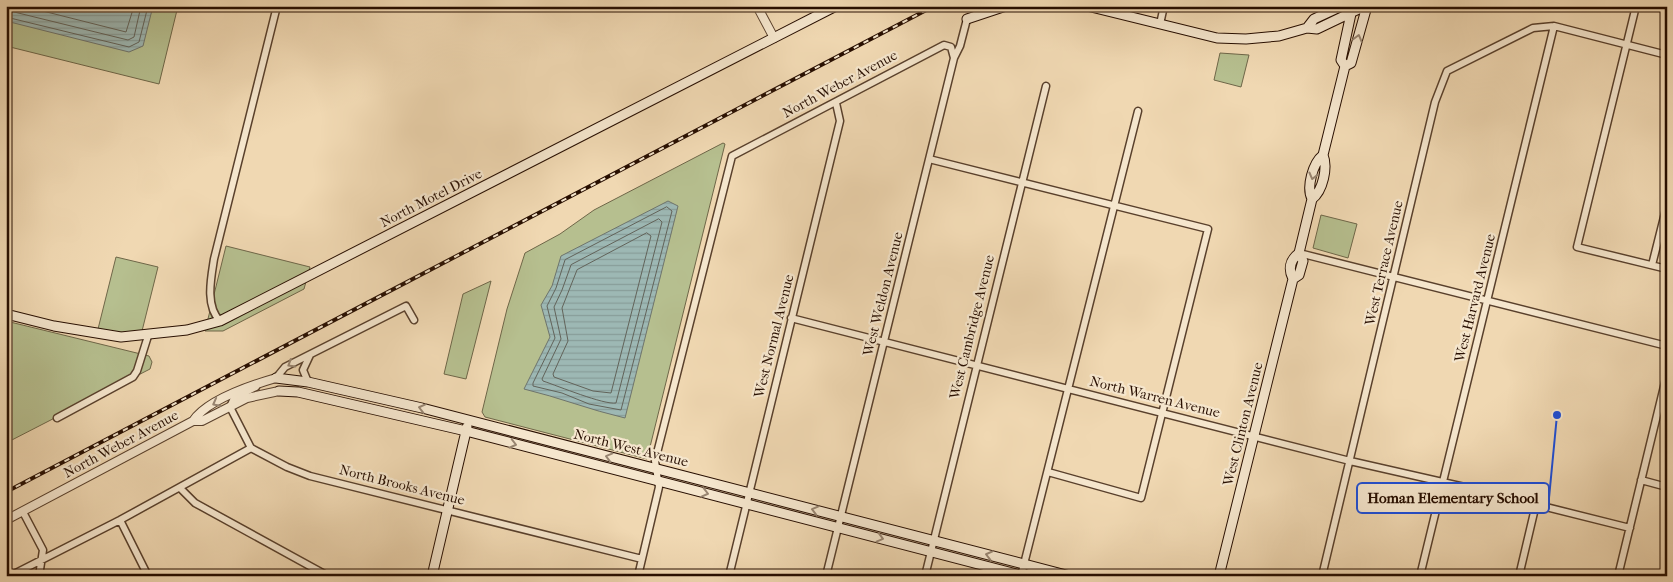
<svg xmlns="http://www.w3.org/2000/svg" width="1673" height="582" viewBox="0 0 1673 582" font-family="'IM FELL French Canon',serif">
	<defs>
		<pattern id="water-rules" width="6" height="5" patternUnits="userSpaceOnUse" patternTransform="scale(1.25)"><rect width="6" height="5" fill="#9db8b4"/><path d="M0 2.5h6" fill="none" stroke="#879d99"/></pattern>
	</defs>
	<rect width="100%" height="100%" fill="#f0d8b2"/>
	<filter id="stains"><feTurbulence type="fractalNoise" baseFrequency=".004" numOctaves="4"/><feColorMatrix values="0 0 0 0 .2 0 0 0 0 .09 0 0 0 0 .02 0 0 0 .5 -.17"/></filter>
	<radialGradient id="worn" r=".72"><stop offset=".6" stop-color="#630" stop-opacity="0"/><stop offset="1" stop-color="#630" stop-opacity=".3"/></radialGradient>
	<path fill="#b6bf8f" stroke="#6e6648" d="M6,6H178L159,84L6,46Z
		M1220,53L1249,55L1241,87L1214,80Z
		M723,143L725,144L647,459L485,417L482,412L507,309L525,253L560,234L594,210Z
		M1321,215L1357,224L1348,258L1313,248Z
		M226,246L310,267L304,289L223,331H205Z
		M116,257L158,267L140,339L98,329Z
		M491,281L466,379L444,374L463,294Z
		M6,321L149,356L152,362L150,369L6,443Z"/>
	<path fill="url(#water-rules)" stroke="#6e746c" d="M6,6H153L143,46L129,52L6,21Z
		M668,201L678,206L625,418C590,410 558,397 524,389L550,337L541,305L552,286L561,256Z"/>
	<g fill="none" stroke-linecap="round" stroke-linejoin="round">
		<path stroke="#62635a" stroke-width="1" d="M23,6L126,32L134,6
			M6,10L128,40L134,37L141,6
			M6,17L129,47L139,42L148,6
			M667,207L672,211L621,410L589,404L562,393L533,386V383L555,338L547,306L556,288L565,260Z
			M659,219L662,222L616,403C604,405 558,386 543,381L542,379L561,339L554,307L562,290L571,265Z
			M647,233L651,236L611,393L593,391L554,377L553,374L568,341L562,308L577,270Z"/>
		<g stroke="#59402c" stroke-width="9">
			<path id="minor" d="M1636,6L1577,247L1667,269
				M1160,24L1164,6
				M929,159L1208,229L1141,498L1048,472
				M1299,253L1667,346
				M1652,265L1667,205
				M791,318L1350,461L1482,491L1630,528
				M220,321C205,306 211,278 214,259L277,6
				M276,378L285,367L406,306L414,320
				M308,382L303,370L310,355
				M256,387L234,398L230,407L251,448L287,467L310,476L642,559
				M57,418L133,377L137,371L148,336
				M1641,480L1667,487
				M180,488L195,503L328,576
				M23,512L43,550L39,576
				M120,520L148,576
				M10,576L120,520L251,448
				M638,576L659,487L655,461L732,156L944,45L951,47L954,58
				M729,576L840,121L836,103
				M826,576L954,58L960,46L967,19
				M925,576L1046,86
				M1021,576L1138,111
				M1322,576L1435,102L1447,71L1533,28L1554,26L1667,55
				M1420,576L1554,26
				M1519,576L1536,504
				M1618,576L1667,374"/>
		</g>
		<g stroke="#59402c" stroke-width="10">
			<path id="tertiary" d="M757,6L774,38
				M193,421C207,400 252,385 276,378
				M6,520L193,421H202L247,398L279,391"/>
		</g>
		<g stroke="#270e00" stroke-width="11">
			<path id="secondary" d="M1087,6L1217,38L1246,39L1279,36L1307,28L1317,29L1365,6
				M967,19L1006,6
				M1307,28L1314,19L1342,6
				M1345,66L1341,60L1352,9
				M1312,199C1306,187 1313,163 1323,155
				M1293,279L1299,275L1303,261L1299,253L1312,199C1323,191 1328,167 1323,155L1345,66L1351,63L1367,6
				M6,314L54,326L121,337L187,330L220,321L836,6
				M276,378L308,382L422,408L1070,576
				M279,391L298,392L466,431L1024,576
				M432,576L467,427
				M1219,576L1293,279C1288,269 1290,260 1299,253"/>
		</g>
		<use href="#minor" stroke="#f5e6cd" stroke-width="6"/>
		<use href="#tertiary" stroke="#f5e6cd" stroke-width="8"/>
		<use href="#secondary" stroke="#f5e6cd" stroke-width="9"/>
		<g stroke="#270e00" stroke-width="4">
			<path id="rail" d="M6,492L934,6"/>
		</g>
		<use href="#rail" stroke="#f5e6cd" stroke-width="2" stroke-dasharray="5.5" stroke-linecap="butt"/>
	</g>
	<defs><path id="oneway-chevron" d="M-2-3.5L2.5 0L-2 3.5" fill="none" stroke-width="1.6" stroke-linecap="round" stroke-linejoin="round" transform="scale(1.25)"/></defs>
	<g stroke="#988571">
		<use href="#oneway-chevron" transform="translate(1358 38) rotate(-75)"/>
		<use href="#oneway-chevron" transform="translate(1313 176) rotate(104)"/>
		<use href="#oneway-chevron" transform="translate(291 364) rotate(149)"/>
		<use href="#oneway-chevron" transform="translate(216 403) rotate(152)"/>
		<use href="#oneway-chevron" transform="translate(422 408) rotate(-166)"/>
		<use href="#oneway-chevron" transform="translate(513 444) rotate(14)"/>
		<use href="#oneway-chevron" transform="translate(609 457) rotate(-165)"/>
		<use href="#oneway-chevron" transform="translate(705 493) rotate(14)"/>
		<use href="#oneway-chevron" transform="translate(815 510) rotate(-165)"/>
		<use href="#oneway-chevron" transform="translate(880 538) rotate(15)"/>
		<use href="#oneway-chevron" transform="translate(989 555) rotate(-166)"/>
	</g>
	<g text-anchor="middle" dominant-baseline="central" stroke-width="4.5" stroke-linejoin="round" paint-order="stroke">
		<g font-size="14" fill="#270e00" stroke="#f5e6cd">
			<text transform="translate(840 84) rotate(-28)">North Weber Avenue</text>
			<text transform="translate(431 198) rotate(-27)">North Motel Drive</text>
			<text transform="translate(1384 263) rotate(-77)">West Terrace Avenue</text>
			<text transform="translate(883 294) rotate(-76)">West Weldon Avenue</text>
			<text transform="translate(1475 298) rotate(-76)">West Harvard Avenue</text>
			<text transform="translate(972 327) rotate(-76)">West Cambridge Avenue</text>
			<text transform="translate(774 336) rotate(-76)">West Normal Avenue</text>
			<text transform="translate(1155 397) rotate(14)">North Warren Avenue</text>
			<text transform="translate(1243 424) rotate(-76)">West Clinton Avenue</text>
			<text transform="translate(121 444) rotate(-28)">North Weber Avenue</text>
			<text transform="translate(631 448) rotate(14)">North West Avenue</text>
			<text transform="translate(402 485) rotate(14)">North Brooks Avenue</text>
		</g>
	</g>
	<path fill="none" stroke="#1d4ed8" stroke-width="2" d="M1557 415L1549 498"/>
	<circle fill="#1d4ed8" stroke="#f5e6cd" stroke-width="2" cx="1557" cy="415" r="5"/>
	<rect fill="#f5e6cd" stroke="#1d4ed8" stroke-width="2" x="1357" y="483" width="192" height="30" rx="5"/>
	<g font-size="15" text-anchor="middle" font-weight="bold" fill="#270e00">
		<text x="1453" y="503">Homan Elementary School</text>
	</g>
	<rect width="1673" height="582" fill="none" stroke="#f0d8b2" stroke-width="25"/>
	<rect x="8" y="8" width="1658" height="567" fill="none" stroke="#270e00" stroke-width="2.5"/>
	<rect x="12" y="12" width="1648" height="557" fill="none" stroke="#270e00"/>
	<rect width="100%" height="100%" filter="url(#stains)"/>
	<rect width="100%" height="100%" fill="url(#worn)"/>
</svg>
